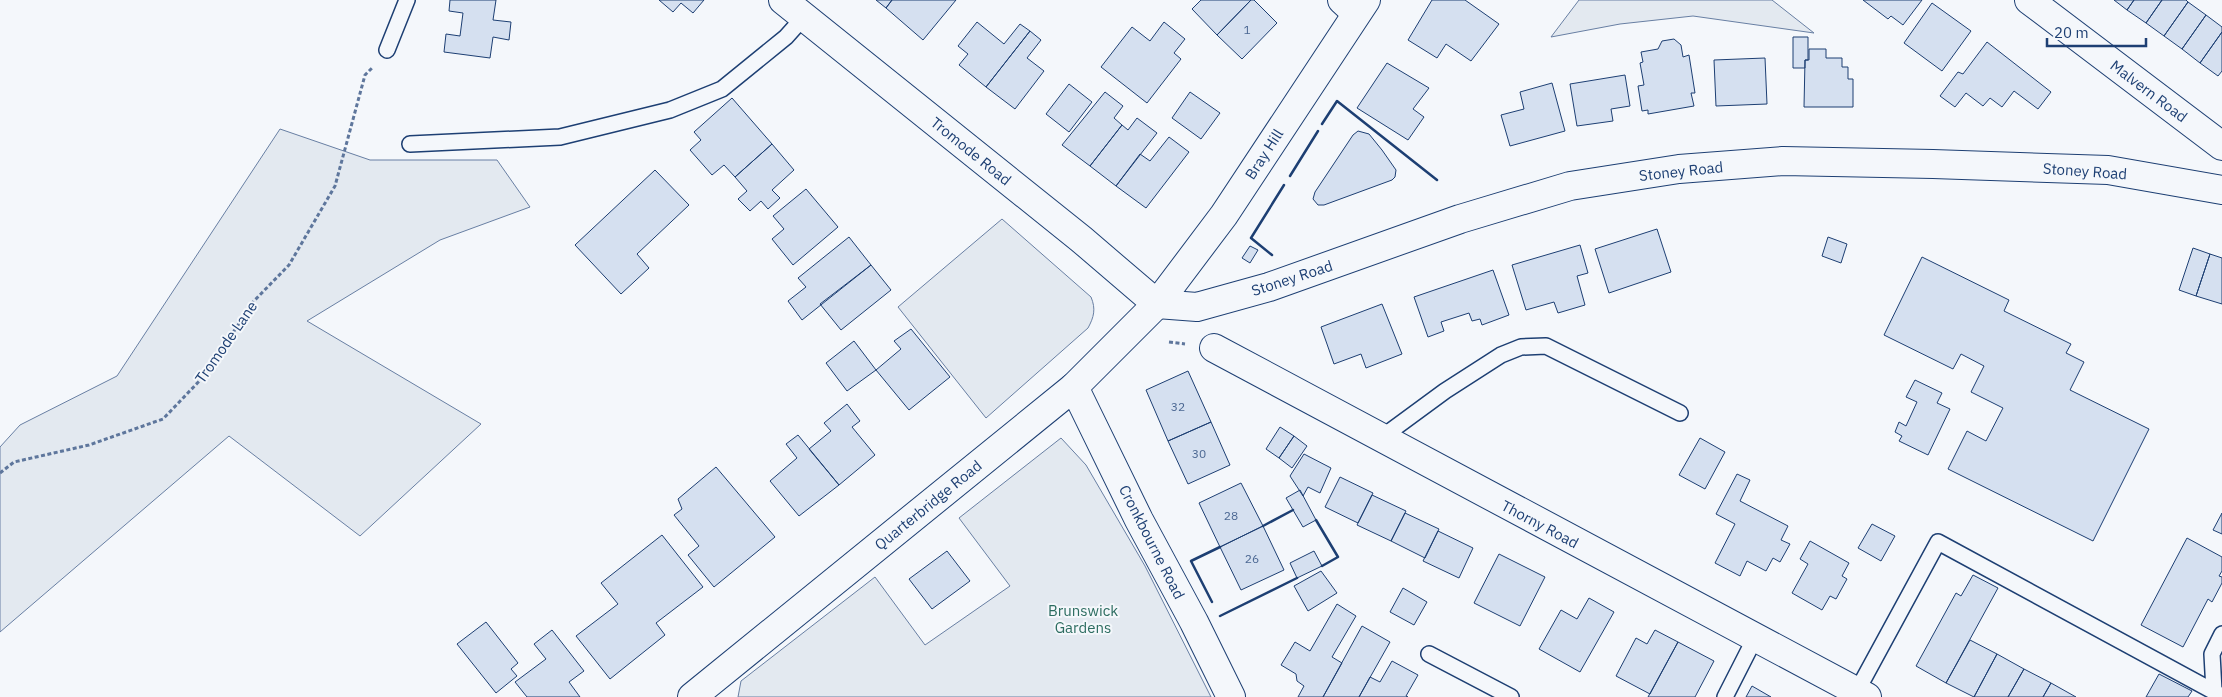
<svg xmlns="http://www.w3.org/2000/svg" width="2222" height="697" viewBox="0 0 2222 697" font-family="'IBM Plex Sans',sans-serif">
	<rect width="100%" height="100%" fill="#f4f7fb"/>
	<path fill="#e3e9f0" stroke="#687fa3" d="M1579,0H1772L1814,33L1693,16L1620,24L1551,37Z
		M280,129L370,160H497L530,207L440,240L307,321L481,424L360,536L229,436L0,632V447L20,425L117,376Z
		M1002,219L1091,297C1096,309 1094,317 1088,328L986,418L898,307Z
		M1061,438L1086,465L1145,566L1211,697H738L741,681L875,577L925,645L1010,586L959,518Z"/>
	<path fill="#d5e0f0" stroke="#1d3f73" d="M450,0H496L493,20L511,22L509,40L493,37L490,58L444,52L446,34L460,36L463,13L449,11Z
		M659,0H704L693,13L681,3L673,12Z
		M876,0H892L886,8Z
		M892,0H956L923,40L886,8Z
		M1201,0H1251L1217,35L1192,9Z
		M1251,0H1254L1277,23L1242,59L1217,35Z
		M1432,0H1465L1499,24L1471,61L1446,44L1437,58L1408,40Z
		M1863,0H1922L1903,25L1891,16L1888,19Z
		M2114,0H2134L2127,10Z
		M2134,0H2162L2146,23L2127,10Z
		M2162,0H2186L2188,2L2164,36L2146,23Z
		M2188,2L2206,15L2182,49L2164,36Z
		M1932,3L1971,31L1942,71L1904,43Z
		M2206,15L2222,27V32L2200,63L2182,49Z
		M977,22L1004,44L1020,24L1030,31L986,87L959,65L968,54L958,46Z
		M1164,22L1185,39L1174,53L1181,59L1147,103L1101,67L1132,27L1150,41Z
		M1030,31L1041,40L1027,58L1044,71L1015,109L986,87Z
		M2222,32V71L2218,76L2200,63Z
		M1793,37H1808V60H1805V68H1793Z
		M1674,39L1681,45L1683,57L1689,55L1695,93H1691L1694,106L1648,114V110L1642,111L1638,86L1644,85L1640,63L1643,62L1641,52L1658,49L1662,41Z
		M1987,42L2051,92L2038,109L2014,91L2002,107L1990,98L1983,106L1966,93L1955,107L1940,96L1958,72L1963,74Z
		M1809,49H1826V58H1842V67H1848V79H1853V107H1804L1805,60H1809Z
		M1765,58L1767,104L1716,106L1714,60Z
		M1387,63L1429,88L1413,109L1424,117L1408,140L1357,108Z
		M1625,75L1630,106L1611,109L1613,121L1577,126L1570,84Z
		M1552,83L1565,131L1510,146L1501,115L1524,109L1520,92Z
		M1069,84L1092,102L1069,132L1046,114Z
		M1105,92L1123,106L1114,118L1122,125L1090,166L1062,145Z
		M1190,92L1220,113L1201,139L1172,118Z
		M732,98L772,144L735,177L724,165L712,175L690,150L701,140L694,132Z
		M1137,118L1157,133L1116,186L1090,166L1122,125L1128,130Z
		M1358,131L1369,134L1382,150L1396,170L1395,177L1392,180L1324,205H1318L1313,199L1315,192L1353,135Z
		M1169,137L1189,152L1146,208L1116,186L1140,154L1150,161Z
		M772,144L794,170L772,190L780,198L768,209L761,201L750,211L738,199L747,191L735,177Z
		M655,170L689,205L637,254L649,268L621,294L575,245Z
		M806,189L838,227L793,265L772,239L784,229L773,216Z
		M1657,229L1671,272L1609,293L1595,249Z
		M849,237L871,265L802,320L788,301L806,287L798,278Z
		M1828,237L1847,244L1841,263L1822,256Z
		M1580,245L1588,273L1577,276L1585,305L1558,313L1554,302L1526,310L1512,265Z
		M1250,246L1258,250L1250,263L1242,258Z
		M2193,248L2210,254L2196,296L2179,290Z
		M2210,254L2222,258V304L2196,296Z
		M1922,257L2009,300L2004,311L2071,344L2066,353L2084,362L2070,390L2149,429L2093,541L1948,469L1967,431L1986,441L2003,408L1971,392L1984,366L1961,354L1953,369L1884,335Z
		M871,265L891,290L841,330L820,304Z
		M1493,270L1509,315L1482,325L1480,319L1472,321L1469,313L1441,322L1444,331L1428,337L1414,297Z
		M1382,304L1402,354L1366,368L1361,354L1334,364L1321,327Z
		M911,329L950,377L909,410L876,370L901,349L894,341Z
		M854,341L876,370L847,391L826,363Z
		M1188,371L1211,422L1168,441L1146,390Z
		M1915,380L1942,393L1937,403L1950,409L1928,455L1899,441L1902,436L1895,432L1899,422L1906,426L1917,402L1906,397Z
		M847,404L860,421L852,427L875,455L839,485L809,449L831,431L824,423Z
		M1211,422L1230,465L1188,484L1168,441Z
		M1280,427L1294,436L1279,458L1266,449Z
		M798,435L839,485L799,516L770,481L797,458L786,444Z
		M1294,436L1307,446L1292,468L1279,458Z
		M1700,438L1725,452L1705,489L1679,475Z
		M1304,454L1331,468L1320,493L1308,487L1303,496L1290,476Z
		M716,467L775,537L714,587L688,555L699,546L674,515L682,509L678,499Z
		M1737,474L1750,480L1740,501L1788,526L1781,540L1790,544L1780,562L1773,558L1766,571L1747,561L1740,576L1715,563L1735,524L1716,514Z
		M1340,477L1373,493L1358,523L1325,507Z
		M1241,483L1263,526L1220,547L1199,503Z
		M1300,490L1316,520L1303,527L1286,498Z
		M1372,495L1406,511L1391,541L1357,525Z
		M1405,513L1439,529L1425,558L1391,541Z
		M2222,513V534L2213,530Z
		M1872,524L1895,536L1881,561L1858,548Z
		M1263,526L1284,570L1241,590L1220,547Z
		M1438,531L1473,548L1459,578L1423,561Z
		M662,535L703,587L656,623L665,635L610,679L576,636L618,604L601,583Z
		M2187,538L2222,557V571L2219,576L2222,577V583L2212,602L2208,599L2183,647L2141,625Z
		M1810,541L1849,563L1842,576L1847,579L1836,599L1830,596L1822,610L1792,593L1808,564L1800,559Z
		M947,551L970,581L932,609L909,579Z
		M1314,551L1322,566L1297,578L1290,563Z
		M1499,554L1545,577L1520,626L1474,603Z
		M1321,571L1337,593L1308,611L1294,586Z
		M1973,575L1998,588L1946,683L1916,666L1956,593L1961,596Z
		M1403,588L1427,602L1414,625L1390,612Z
		M1589,598L1614,612L1580,672L1539,649L1561,610L1577,619Z
		M1337,604L1356,616L1332,657L1342,663L1323,697H1298L1304,686L1297,681L1296,674L1281,665L1295,642L1310,651Z
		M486,622L518,663L511,669L517,676L496,693L457,644Z
		M1362,626L1390,642L1359,697H1323Z
		M552,630L584,671L569,682L580,697H527L515,682L546,659L534,644Z
		M1655,630L1678,642L1650,694L1616,676L1636,638L1647,644Z
		M1970,640L1997,654L1974,697L1946,683Z
		M1678,642L1714,661L1695,697H1648Z
		M1997,654L2024,669L2008,697H1974Z
		M1392,661L1418,675L1406,696L1408,697H1359L1370,677L1380,682Z
		M2024,669L2051,683L2043,697H2008Z
		M2159,674L2192,691L2188,697H2146Z
		M2051,683L2076,697H2043Z
		M1752,686L1771,697H1746Z"/>
	<g fill="none" stroke-linecap="round" stroke-linejoin="round">
		<g stroke="#1d3f73" stroke-width="18">
			<path id="lane" d="M387,50L407,0
				M410,144L560,137L670,110L722,89L786,37L803,18
				M1381,438L1445,391L1501,355L1521,347L1546,346L1680,413
				M1429,654L1511,697
				M1857,691L1938,542L2222,696
				M2214,691L2212,654L2222,634
				M1725,697L1755,638"/>
		</g>
		<g stroke="#1d3f73" stroke-width="30">
			<path id="street" d="M1342,0L1356,13
				M2029,0L2222,146
				M1214,348L1867,697
				M1074,387L1139,520L1194,622L1231,697"/>
		</g>
		<g stroke="#1d3f73" stroke-width="30">
			<path id="secondary" d="M1157,304L1197,307L1269,287L1460,219L1570,186L1679,169L1783,161L1933,164L2108,170L2222,190"/>
		</g>
		<g stroke="#1d3f73" stroke-width="30">
			<path id="primary" d="M783,0L1081,239L1157,304"/>
		</g>
		<g stroke="#1d3f73" stroke-width="30">
			<path id="highway" d="M692,697L1074,387L1157,304L1224,215L1366,0"/>
		</g>
		<path stroke="#5e769c" stroke-width="3" stroke-dasharray="4 2.5" stroke-linecap="butt" d="M1169,342L1185,344
			M0,473L14,462L89,445L163,419L206,374L253,302L289,265L335,186L365,75L372,68"/>
		<use href="#lane" stroke="#f4f7fb" stroke-width="15"/>
		<use href="#street" stroke="#f4f7fb" stroke-width="28"/>
		<use href="#secondary" stroke="#f4f7fb" stroke-width="28"/>
		<use href="#primary" stroke="#f4f7fb" stroke-width="28"/>
		<use href="#highway" stroke="#f4f7fb" stroke-width="28"/>
		<path stroke="#1d3f73" stroke-width="2.5" d="M1322,124L1337,101L1437,180
			M1290,176L1318,131
			M1272,255L1251,238L1284,185
			M1316,520L1338,557L1322,566
			M1263,526L1293,510
			M1212,602L1191,561L1220,547
			M1220,616L1297,578"/>
	</g>
	<g text-anchor="middle" dominant-baseline="central" stroke-width="4" stroke-linejoin="round" paint-order="stroke">
		<g font-size="12" fill="#4b6792">
			<text x="1247" y="29">1</text>
			<text x="1178" y="406">32</text>
			<text x="1199" y="453">30</text>
			<text x="1231" y="515">28</text>
			<text x="1252" y="558">26</text>
		</g>
		<g font-size="15" fill="#1d3f73" stroke="#f4f7fb">
			<text transform="translate(2149 91) rotate(37)">Malvern Road</text>
			<text transform="translate(971 151) rotate(39)">Tromode Road</text>
			<text transform="translate(1264 154) rotate(-57)">Bray Hill</text>
			<text transform="translate(1681 171) rotate(-6)">Stoney Road</text>
			<text transform="translate(2085 171) rotate(4)">Stoney Road</text>
			<text transform="translate(1292 278) rotate(-18)">Stoney Road</text>
			<text transform="translate(226 342) rotate(-55)">Tromode Lane</text>
			<text transform="translate(928 505) rotate(-39)">Quarterbridge Road</text>
			<text transform="translate(1540 524) rotate(28)">Thorny Road</text>
			<text transform="translate(1152 542) rotate(63)">Cronkbourne Road</text>
		</g>
		<g font-size="15" fill="#2c6c60" stroke="#f4f7fb">
			<text x="1083" y="610">Brunswick<tspan x="1083" dy="17">Gardens</tspan></text>
		</g>
	</g>
	<path d="M2047 38v8h99v-8" fill="none" stroke="#1d3f73" stroke-width="2.5"/>
	<text x="2054" y="38" font-size="15" fill="#1d3f73" stroke="#f4f7fb" stroke-width="4" paint-order="stroke">20 m</text>
</svg>
